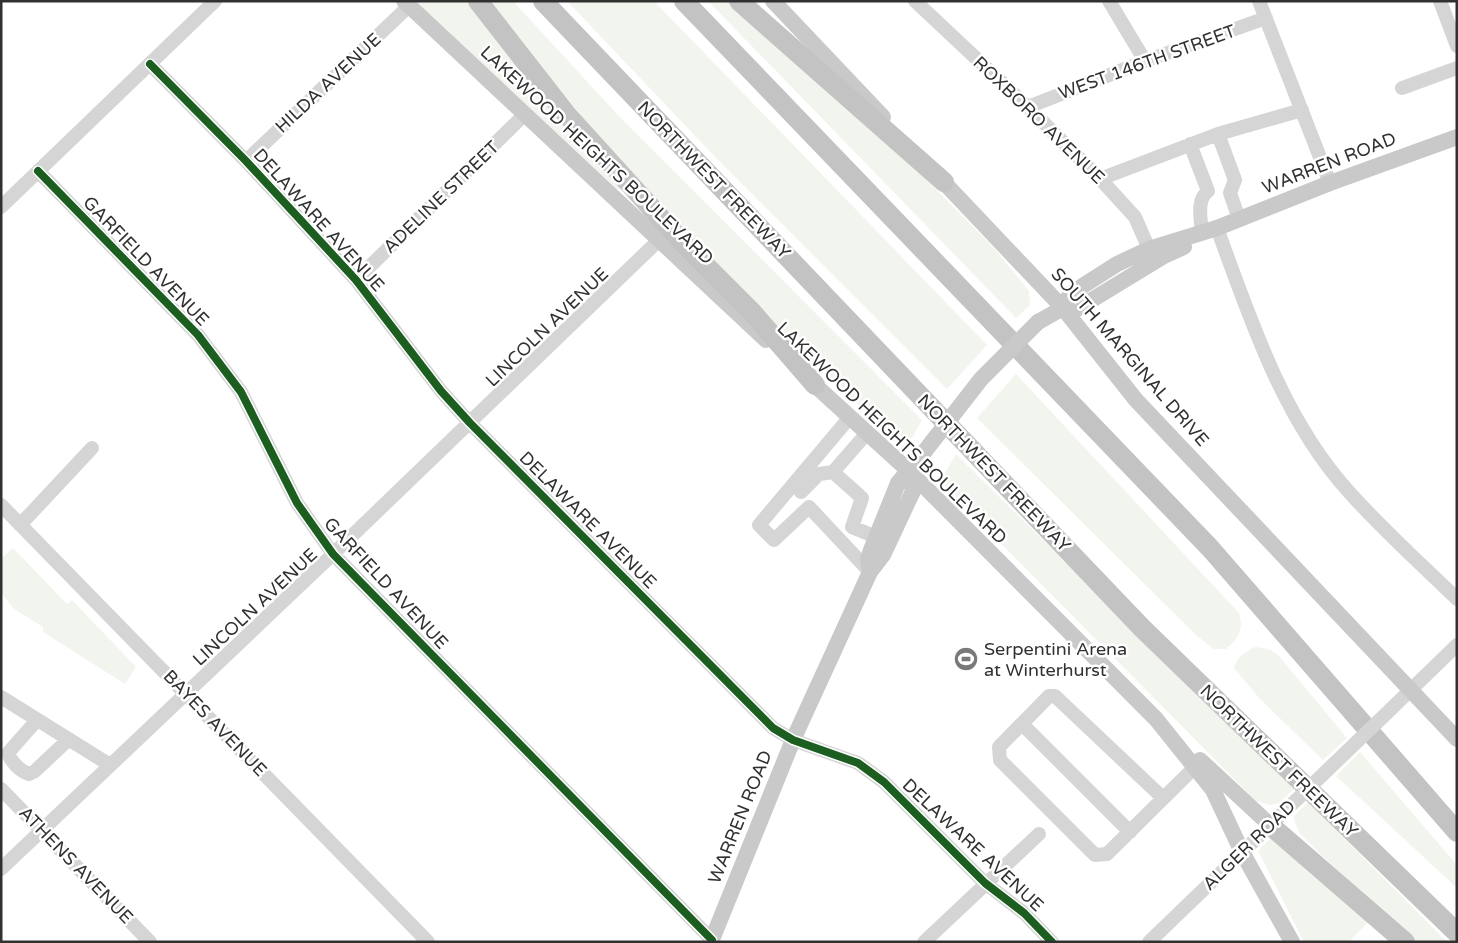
<svg xmlns="http://www.w3.org/2000/svg" width="1458" height="943" viewBox="0 0 1458 943" font-family="'Varela Round',sans-serif">
	<rect width="100%" height="100%" fill="#fff"/>
	<path fill="#f1f5ee" d="M416,1H470L622,186L618,190Z
		M487,1H513L616,113L922,420L909,443L899,444L775,325L650,199Z
		M567,1H654L987,345L947,389L718,160Z
		M708,1H728L899,152L993,247L1029,291L1030,305L1016,318Z
		M1016,374L1239,613C1244,629 1239,638 1226,649H1214L1197,636L977,418Z
		M956,454L1294,789L1279,803L1270,805L1256,801L952,494L941,480Z
		M13,548L67,604L72,600L136,667L125,684L43,632V627L14,609L1,593V559Z
		M1255,647L1269,649L1278,655L1347,738L1323,760L1260,699L1234,668C1237,657 1246,651 1255,647Z
		M1360,752L1457,865V888L1336,776Z
		M1308,802L1447,942H1417L1318,852L1299,832L1293,817Z
		M1273,836L1368,922L1349,942H1304L1258,851Z"/>
	<g fill="none" stroke-linecap="round" stroke-linejoin="round">
		<path stroke="#d5d5d5" stroke-width="14" d="M915,1L1028,107L1103,182L1135,217L1149,249
			M1109,1L1145,61
			M1259,1L1330,183
			M1440,1L1457,46
			M150,64L246,161L356,280L441,391L470,423L773,728L793,740L858,763L884,782L985,883L1024,913L1052,942
			M1402,88L1457,68
			M1028,107L1145,61L1266,18
			M1218,134L1235,180L1230,193L1239,219
			M1190,144L1208,191C1196,200 1201,219 1202,233
			M246,161L409,6
			M38,171L198,335L241,392L297,503L333,554L712,940
			M1100,179L1218,134L1302,110
			M1,207L215,1
			M1217,228C1250,318 1283,420 1349,492C1383,530 1421,564 1457,599
			M356,280L525,114
			M850,417L759,525L774,540L809,507L870,572
			M867,433L833,472L862,498L852,527L876,537
			M801,492L819,474L833,472
			M1,505L428,942
			M20,525L92,448
			M1,697L110,765
			M1391,709L1457,645
			M37,720L8,753C11,762 20,771 29,774L35,771L69,739
			M1022,724L1130,832
			M1,789L150,942
			M1163,798L1055,696H1049L999,747L1000,760L1095,855L1107,854L1195,767
			M1,869L333,554L658,241
			M924,942L1039,834
			M1149,942L1288,808"/>
		<path stroke="#c9c9c9" stroke-width="16" d="M404,1L766,340
			M773,1L883,117
			M935,173L1063,308L1136,400L1457,739
			M1063,308L1077,309L1164,256L1184,247
			M1038,322L1063,308L1070,294L1117,264L1149,249L1217,228L1330,183L1457,137
			M806,377L909,471L1156,719L1213,790L1242,852L1292,942
			M870,572L868,559L871,550L898,483L925,451
			M1200,760L1270,825
			M711,942L793,740L870,572L883,555L913,491L909,471"/>
		<path stroke="#c3c3c3" stroke-width="20" d="M478,1L567,115L686,246L752,312L815,385
			M543,1L1142,628L1457,933
			M684,1L1210,548L1457,832
			M739,1L944,182
			M1270,825L1405,942"/>
		<path stroke="#d5d5d5" stroke-width="14" d="M1288,808L1391,709"/>
		<path stroke="#c9c9c9" stroke-width="16" d="M925,451L981,379L1038,322"/>
		<g stroke="#fff" stroke-width="11">
			<path id="cycleway" d="M150,64L246,161L356,280L441,391L470,423L773,728L793,740L858,763L884,782L985,883L1024,913L1052,942
				M38,171L198,335L241,392L297,503L333,554L712,940"/>
		</g>
		<use href="#cycleway" stroke="#1b5e20" stroke-width="8"/>
	</g>
	<defs>
		<g id="stadium-disc" transform="scale(1.25)"><circle r="9.5" fill="#797979" stroke="#fff"/><path d="M0-5a6.5 5 0 1 0 0 10a6.5 5 0 1 0 0-10ZM-3.5-1.8h7v3.6h-7Z" fill="#fff"/></g>
	</defs>
	<g fill-rule="evenodd">
		<use href="#stadium-disc" x="966" y="659"/>
	</g>
	<g text-anchor="middle" dominant-baseline="central" stroke-width="5" stroke-linejoin="round" paint-order="stroke">
		<g font-size="18" fill="#313131" stroke="#fff">
			<text transform="translate(1147 62) rotate(-20)">WEST 146TH STREET</text>
			<text transform="translate(328 83) rotate(-43)">HILDA AVENUE</text>
			<text transform="translate(1039 120) rotate(44)">ROXBORO AVENUE</text>
			<text transform="translate(597 155) rotate(43)">LAKEWOOD HEIGHTS BOULEVARD</text>
			<text transform="translate(1329 163) rotate(-21)">WARREN ROAD</text>
			<text transform="translate(714 180) rotate(46)">NORTHWEST FREEWAY</text>
			<text transform="translate(441 197) rotate(-44)">ADELINE STREET</text>
			<text transform="translate(319 220) rotate(48)">DELAWARE AVENUE</text>
			<text transform="translate(146 261) rotate(46)">GARFIELD AVENUE</text>
			<text transform="translate(547 327) rotate(-44)">LINCOLN AVENUE</text>
			<text transform="translate(1130 357) rotate(49)">SOUTH MARGINAL DRIVE</text>
			<text transform="translate(892 433) rotate(44)">LAKEWOOD HEIGHTS BOULEVARD</text>
			<text transform="translate(994 473) rotate(46)">NORTHWEST FREEWAY</text>
			<text transform="translate(588 520) rotate(45)">DELAWARE AVENUE</text>
			<text transform="translate(386 583) rotate(47)">GARFIELD AVENUE</text>
			<text transform="translate(255 607) rotate(-43)">LINCOLN AVENUE</text>
			<text transform="translate(215 723) rotate(46)">BAYES AVENUE</text>
			<text transform="translate(1279 761) rotate(44)">NORTHWEST FREEWAY</text>
			<text transform="translate(740 817) rotate(-68)">WARREN ROAD</text>
			<text transform="translate(973 845) rotate(43)">DELAWARE AVENUE</text>
			<text transform="translate(1249 845) rotate(-44)">ALGER ROAD</text>
			<text transform="translate(76 865) rotate(46)">ATHENS AVENUE</text>
		</g>
		<g font-size="18" fill="#313131" stroke="#fff" text-anchor="start">
			<text x="984" y="649">Serpentini Arena<tspan x="984" dy="21">at Winterhurst</tspan></text>
		</g>
	</g>
	<rect width="1458" height="943" fill="none" stroke="#313131" stroke-width="5"/>
</svg>
